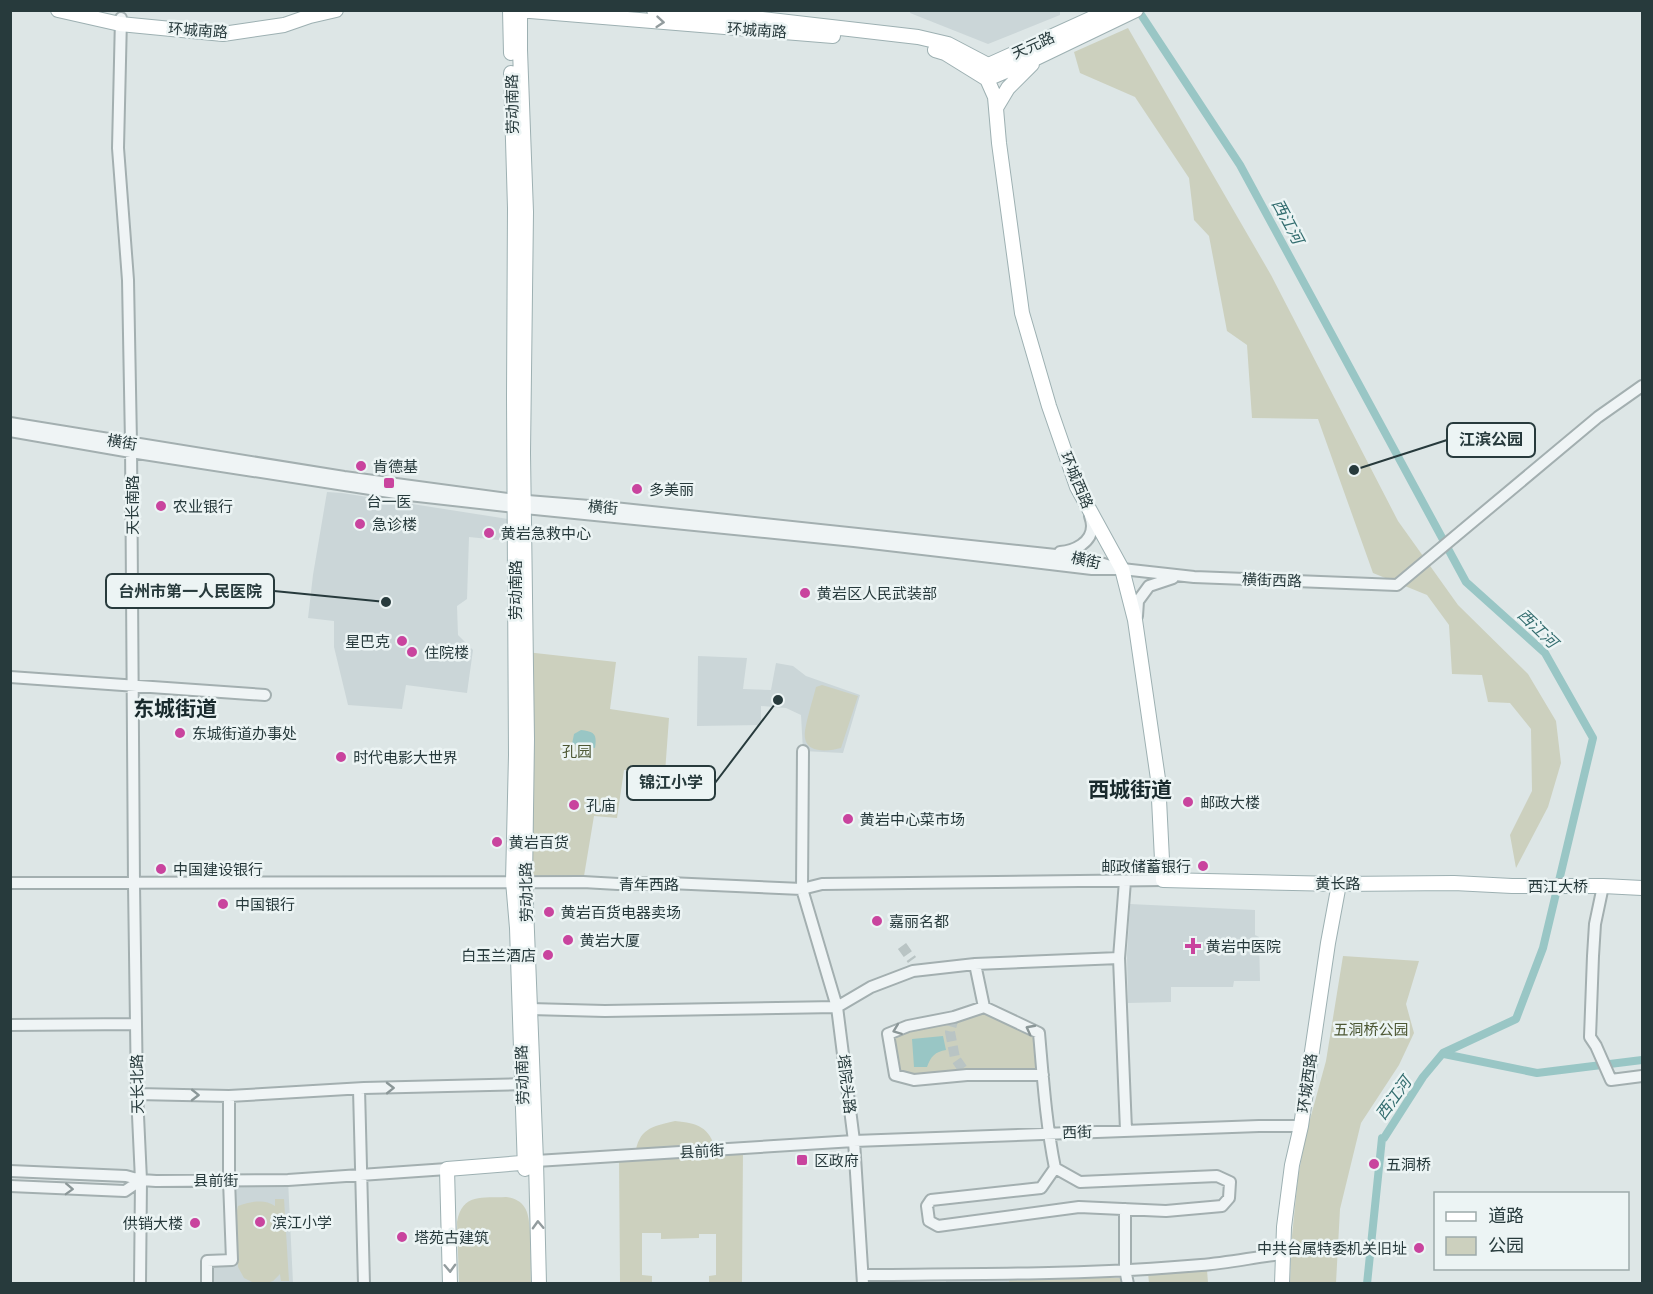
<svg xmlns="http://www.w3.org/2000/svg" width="1653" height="1294" viewBox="0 0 1653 1294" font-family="Inter,'Noto Sans SC',sans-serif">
	<rect width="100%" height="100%" fill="#dde6e6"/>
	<path fill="#cbd6d8" d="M911,10H1060V15L988,44L910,13Z
		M327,492L342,493L508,519L509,541L469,537L467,599L457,606L458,635L473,650L467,693L406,685L402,709L348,705L334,647V621L308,618L313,575Z
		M698,656L747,658L743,689L771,690L776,663L793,666L806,676L860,695L843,753L803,751L801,715L786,708L761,706V725L697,726Z
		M1130,904L1255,910V935L1259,937L1260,981H1234L1233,987H1171V1002L1128,1003L1127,955Z
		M229,1180H288L293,1283H207V1261L232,1260Z
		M1009,1278V1283H946V1279Z"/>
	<path fill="#ccd0be" d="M1128,28L1271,275L1398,521L1458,605L1528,674L1556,721L1561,763L1548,807L1516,868L1510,835L1532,791L1531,729L1510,703L1488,702L1482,675L1452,674L1449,625L1427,595L1373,573L1318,419L1252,418L1247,345L1227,331L1209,236L1194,220L1189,178L1135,97L1080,73L1074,52Z
		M526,652L616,662L610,709L669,718L665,773L624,770L617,818L594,816L583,882L525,881Z
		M822,685L858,696L841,748C830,751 807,754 805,738C803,730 814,696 816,687Z
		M1343,956L1419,961L1406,1004L1414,1033L1399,1065L1361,1123L1340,1209L1336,1283H1290L1292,1236L1298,1177L1306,1134L1326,1061Z
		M983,1012L1036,1035V1072L991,1069L957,1071L917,1075L901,1071L894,1036L912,1030L963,1021Z
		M675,1121C698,1123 709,1127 716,1150L743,1149L742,1283H709V1276L716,1275V1234H699V1238L661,1239V1233H642V1275L652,1276V1283H620L619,1156L635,1155C639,1128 651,1127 675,1121Z
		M506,1197C514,1198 521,1201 525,1208C533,1220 530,1268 531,1283H459L457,1222C462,1193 483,1198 506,1197Z
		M275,1199H284L289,1281H281L280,1274L273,1281L267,1283H254L244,1278L238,1267L236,1214L238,1206C250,1202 264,1198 275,1206Z
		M1207,1270L1208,1283H1149L1148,1273Z
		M1009,1278H1120L1121,1283L1009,1284Z"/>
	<path fill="#99c6c5" d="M581,730C595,732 597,734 595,748L572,744L574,734Z
		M943,1036L946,1050C935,1052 931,1056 927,1067H914L912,1039Z"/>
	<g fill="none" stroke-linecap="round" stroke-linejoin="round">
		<path stroke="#99c6c5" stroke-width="8" d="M1138,10L1240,165L1466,582L1545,653L1593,738L1543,948L1516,1019L1443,1053L1423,1077L1384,1138H1382L1367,1284
			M1444,1054L1537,1073L1642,1060"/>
		<path stroke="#b9c4c4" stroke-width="10" stroke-dasharray="10 5" stroke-linecap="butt" d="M902,946L912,960
			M954,1017L950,1032L955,1058L967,1075"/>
		<g stroke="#a3afb0" stroke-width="14">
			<path id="minor" d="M121,18L118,148L128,280L131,443L134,884L137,1094L141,1180L140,1284
				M10,423L344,477L515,500L614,508L1084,558L1110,566
				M10,431L131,452L409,495L515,507L854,541L1092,569H1122L1194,577L1397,585L1598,417L1642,386
				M1060,552C1074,551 1092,543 1092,526C1092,523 1091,519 1090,516
				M1137,616L1138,601L1149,586L1173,578
				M10,677L265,695
				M803,751L802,889L837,1007L854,1141L863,1284
				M1125,881L1119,958L1126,1130
				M10,883L583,882L618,884L669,883L802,889L822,884L1163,880
				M1603,886L1595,924L1593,956L1590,1037L1596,1046L1611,1080L1642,1076
				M975,964L984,1007
				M530,1009L605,1011L837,1007L871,987L913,971L975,964L1119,958
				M10,1025L136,1024
				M1043,1075H967L914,1080L895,1075L888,1034L908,1026L954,1017L984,1007L1039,1033C1043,1078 1046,1124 1055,1168L1041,1188L931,1200L927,1206L929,1221L938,1226L1079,1207L1166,1211L1222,1206L1229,1198L1230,1182L1217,1176L1080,1182L1055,1168
				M359,1089L364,1284
				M137,1094L229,1096L364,1088L529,1084
				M536,1161L854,1141L1259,1126H1301
				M10,1171L126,1176L141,1180L156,1181L288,1180L447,1169
				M10,1186L125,1191L141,1180
				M1125,1209V1269L1128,1284
				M863,1275C975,1274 1089,1275 1201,1265C1228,1263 1255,1257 1282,1254
				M207,1284V1261L232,1260L229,1180V1096"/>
		</g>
		<g stroke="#9db0b2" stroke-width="16">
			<path id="major" d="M58,10L120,24L223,34L284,25L310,16L336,10
				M510,10L511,53
				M518,10L833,36
				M520,10V50L526,212L523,453L527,739L525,881L536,1161L539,1284
				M654,10L762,19L918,37L948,44L988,65L987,79L995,97L999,143L1022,313L1049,406L1077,487L1122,569L1135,620L1158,779L1163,880L1339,884L1454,883L1512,886H1603L1642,888
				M935,50L945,53L987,79
				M982,68L1110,10
				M511,73L515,208L514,398L516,755L513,881L517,928L525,1169
				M987,79L1030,61L1136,10
				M996,108L1008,88L1032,64
				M450,1284L447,1169L534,1162
				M1282,1284L1284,1227L1292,1165L1301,1126L1328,943L1339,884"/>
		</g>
		<use href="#minor" stroke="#eff4f5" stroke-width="10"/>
		<use href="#major" stroke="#fff" stroke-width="14"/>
	</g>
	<defs><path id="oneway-chevron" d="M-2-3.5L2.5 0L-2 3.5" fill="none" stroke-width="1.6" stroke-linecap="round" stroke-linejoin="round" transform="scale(1.5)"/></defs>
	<g stroke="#939c9e">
		<use href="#oneway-chevron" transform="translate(660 22) rotate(5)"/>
		<use href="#oneway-chevron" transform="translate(538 1225) rotate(-92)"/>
		<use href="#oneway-chevron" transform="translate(450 1268) rotate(88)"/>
	</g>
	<g stroke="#8b9798">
		<use href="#oneway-chevron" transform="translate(1030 1029) rotate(-152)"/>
		<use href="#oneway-chevron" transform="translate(897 1030) rotate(159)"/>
		<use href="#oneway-chevron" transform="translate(390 1088) rotate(-1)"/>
		<use href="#oneway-chevron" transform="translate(195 1095) rotate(1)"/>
		<use href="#oneway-chevron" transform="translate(69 1189) rotate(2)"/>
	</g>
	<g fill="#c9449e" stroke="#ecf4f4" stroke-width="2">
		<circle cx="361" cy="466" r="6"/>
		<rect x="383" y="477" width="12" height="12" rx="3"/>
		<circle cx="637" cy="489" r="6"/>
		<circle cx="161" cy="506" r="6"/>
		<circle cx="360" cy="524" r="6"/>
		<circle cx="489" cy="533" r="6"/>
		<circle cx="805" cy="593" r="6"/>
		<circle cx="402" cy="641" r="6"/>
		<circle cx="412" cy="652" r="6"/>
		<circle cx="180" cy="733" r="6"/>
		<circle cx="341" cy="757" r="6"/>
		<circle cx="1188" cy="802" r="6"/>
		<circle cx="574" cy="805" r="6"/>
		<circle cx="848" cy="819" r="6"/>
		<circle cx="497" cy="842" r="6"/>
		<circle cx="1203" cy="866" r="6"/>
		<circle cx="161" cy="869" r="6"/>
		<circle cx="223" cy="904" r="6"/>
		<circle cx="549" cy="912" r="6"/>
		<circle cx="877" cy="921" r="6"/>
		<circle cx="568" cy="940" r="6"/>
		<path d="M1190 937h6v6h6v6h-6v6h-6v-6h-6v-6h6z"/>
		<circle cx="548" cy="955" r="6"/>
		<rect x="796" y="1154" width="12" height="12" rx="3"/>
		<circle cx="1374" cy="1164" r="6"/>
		<circle cx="260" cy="1222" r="6"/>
		<circle cx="195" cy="1223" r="6"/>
		<circle cx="402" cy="1237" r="6"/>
		<circle cx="1419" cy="1248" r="6"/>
	</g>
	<g text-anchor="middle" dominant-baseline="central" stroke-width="5" stroke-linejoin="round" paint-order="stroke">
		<g font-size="15" fill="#273a3c" stroke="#ecf4f4">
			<text transform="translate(198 30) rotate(4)">环城南路</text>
			<text transform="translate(757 30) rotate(4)">环城南路</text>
			<text transform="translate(1033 45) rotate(-24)">天元路</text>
			<text transform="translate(512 104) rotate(-91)">劳动南路</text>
			<text transform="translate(122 442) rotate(9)">横街</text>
			<text transform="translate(1077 480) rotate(67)">环城西路</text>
			<text transform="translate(132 505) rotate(-90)">天长南路</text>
			<text transform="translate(603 507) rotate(5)">横街</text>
			<text transform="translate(1086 560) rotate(12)">横街</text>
			<text transform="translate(1272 580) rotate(2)">横街西路</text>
			<text transform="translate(515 590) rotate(-90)">劳动南路</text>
			<text x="1338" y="883">黄长路</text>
			<text x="649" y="884">青年西路</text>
			<text x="1558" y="886">西江大桥</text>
			<text transform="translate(526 892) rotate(-91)">劳动北路</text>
			<text transform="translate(522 1075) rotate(-92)">劳动南路</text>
			<text transform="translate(1307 1083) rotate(-82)">环城西路</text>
			<text transform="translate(137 1084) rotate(-91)">天长北路</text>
			<text transform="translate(847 1084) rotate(83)">塔院头路</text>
			<text transform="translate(1077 1132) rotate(-2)">西街</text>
			<text transform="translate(702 1151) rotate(-3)">县前街</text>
			<text x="216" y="1180">县前街</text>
		</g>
		<g font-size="15" fill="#273a3c" stroke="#ecf4f4" text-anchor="start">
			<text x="373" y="466">肯德基</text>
			<text x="649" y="489">多美丽</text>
			<text x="389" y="501" text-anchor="middle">台一医</text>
			<text x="173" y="506">农业银行</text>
			<text x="372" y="524">急诊楼</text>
			<text x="501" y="533">黄岩急救中心</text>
			<text x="817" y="593">黄岩区人民武装部</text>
			<text x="390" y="641" text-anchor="end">星巴克</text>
			<text x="424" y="652">住院楼</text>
			<text x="192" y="733">东城街道办事处</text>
			<text x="353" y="757">时代电影大世界</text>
			<text x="1200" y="802">邮政大楼</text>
			<text x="586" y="805">孔庙</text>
			<text x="860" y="819">黄岩中心菜市场</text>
			<text x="509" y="842">黄岩百货</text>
			<text x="1191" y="866" text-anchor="end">邮政储蓄银行</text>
			<text x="173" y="869">中国建设银行</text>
			<text x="235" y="904">中国银行</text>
			<text x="561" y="912">黄岩百货电器卖场</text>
			<text x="889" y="921">嘉丽名都</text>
			<text x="580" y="940">黄岩大厦</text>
			<text x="1206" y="946">黄岩中医院</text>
			<text x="536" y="955" text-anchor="end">白玉兰酒店</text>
			<text x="814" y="1160">区政府</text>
			<text x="1386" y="1164">五洞桥</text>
			<text x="272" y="1222">滨江小学</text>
			<text x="183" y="1223" text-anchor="end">供销大楼</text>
			<text x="414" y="1237">塔苑古建筑</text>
			<text x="1407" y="1248" text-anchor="end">中共台属特委机关旧址</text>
		</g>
		<g font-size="15" fill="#4e5835" stroke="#ecf4f4">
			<text x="577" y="751">孔园</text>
			<text x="1371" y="1029">五洞桥公园</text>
		</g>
		<g font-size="16" font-style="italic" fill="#336d6f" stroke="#ecf4f4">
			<text transform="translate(1288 221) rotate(62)">西江河</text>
			<text transform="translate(1538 628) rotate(44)">西江河</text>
			<text transform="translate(1393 1098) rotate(-54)">西江河</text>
		</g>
		<g font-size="21" font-weight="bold" fill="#192a2d" stroke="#ecf4f4">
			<text x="175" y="708">东城街道</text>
			<text x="1130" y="789">西城街道</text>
		</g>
	</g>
	<path fill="none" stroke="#273a3c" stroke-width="2" d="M1354 470L1447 440M386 602L274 591M778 700L715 783"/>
	<g fill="#273a3c" stroke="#ecf4f4" stroke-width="2">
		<circle cx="1354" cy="470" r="6"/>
		<circle cx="386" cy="602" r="6"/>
		<circle cx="778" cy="700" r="6"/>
	</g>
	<g fill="#ecf4f4" stroke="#273a3c" stroke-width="2">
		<rect x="1447" y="423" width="88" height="34" rx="6"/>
		<rect x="106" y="574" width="168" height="34" rx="6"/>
		<rect x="627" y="766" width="88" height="34" rx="6"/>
	</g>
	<g font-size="16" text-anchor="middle" font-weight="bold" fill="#273a3c">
		<text x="1491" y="445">江滨公园</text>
		<text x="190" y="597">台州市第一人民医院</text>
		<text x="671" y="788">锦江小学</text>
	</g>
	<rect width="1653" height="1294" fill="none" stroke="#273a3c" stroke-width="24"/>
	<rect x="1434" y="1192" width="195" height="78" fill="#ecf4f4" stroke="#9daaaa" stroke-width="1.5"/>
	<rect x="1446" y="1212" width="30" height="9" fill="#ffffff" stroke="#9daaaa" stroke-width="1.5"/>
	<text x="1488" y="1222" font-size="18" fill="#273a3c">道路</text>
	<rect x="1446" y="1237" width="30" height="18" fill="#ccd0be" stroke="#9daaaa" stroke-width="1.5"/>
	<text x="1488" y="1252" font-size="18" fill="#273a3c">公园</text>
</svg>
